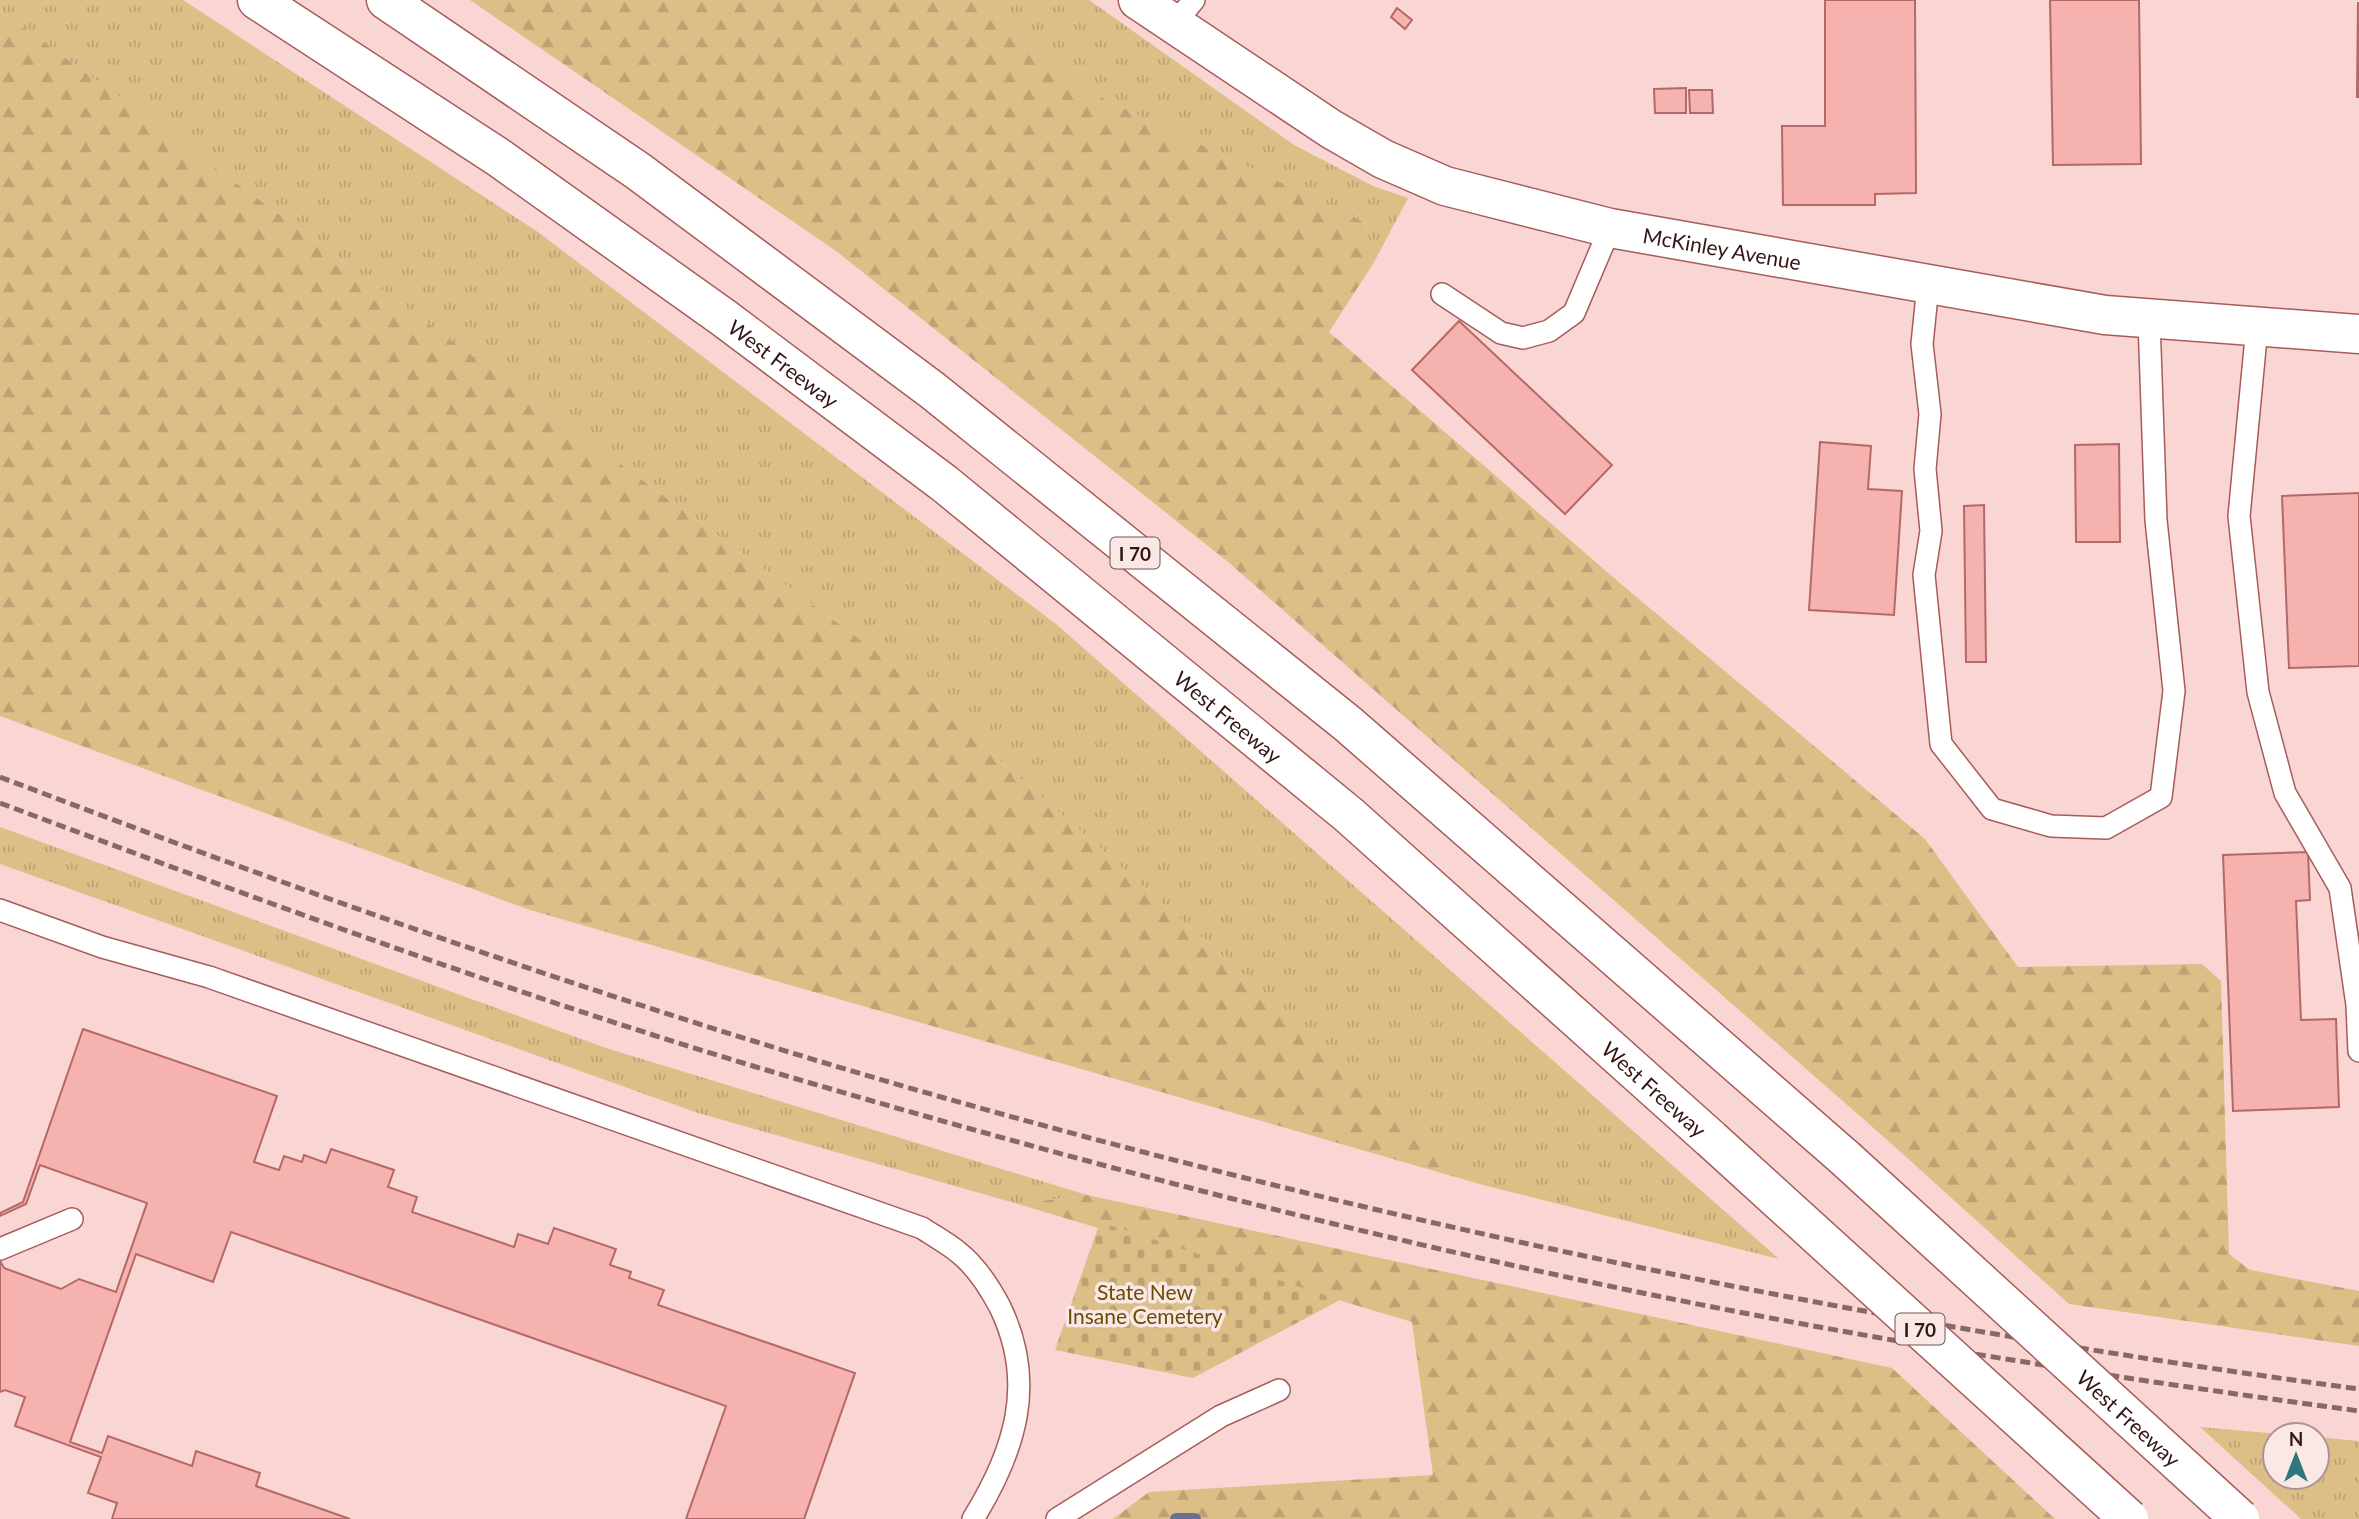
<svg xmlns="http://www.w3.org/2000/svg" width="2359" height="1519" viewBox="0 0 2359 1519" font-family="Lato,sans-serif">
	<defs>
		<pattern id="grass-tufts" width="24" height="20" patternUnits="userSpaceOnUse" patternTransform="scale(1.75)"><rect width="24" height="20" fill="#dcbe87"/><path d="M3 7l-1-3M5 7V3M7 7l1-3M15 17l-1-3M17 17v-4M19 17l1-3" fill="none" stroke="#bda274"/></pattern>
		<pattern id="forest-firs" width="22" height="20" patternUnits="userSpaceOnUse" patternTransform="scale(1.75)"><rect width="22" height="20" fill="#dcbe87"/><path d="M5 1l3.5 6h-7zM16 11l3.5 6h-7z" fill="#bda274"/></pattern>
		<pattern id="cemetery-stones" width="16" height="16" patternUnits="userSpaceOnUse" patternTransform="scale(1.75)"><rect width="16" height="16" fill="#dcbe87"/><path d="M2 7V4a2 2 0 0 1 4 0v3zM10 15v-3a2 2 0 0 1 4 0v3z" fill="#bda274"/></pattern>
	</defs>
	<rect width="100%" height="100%" fill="#f9d6d4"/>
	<path fill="url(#grass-tufts)" d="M0,0H183L538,232L1056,624L1779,1259L1483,1185L873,649L0,10Z
		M975,0H1089L1294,145L1373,186L1408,198L1373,264L1366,223L1106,100Z
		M0,827L606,1048L1087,1195L1018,1204L695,1112L0,864Z
		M2200,1427L2291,1435H2275V1477H2317V1437L2359,1441V1519H2301Z"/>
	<path fill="url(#forest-firs)" d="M470,0H975L1106,100L1366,223L1373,264L1329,332L1621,584L1925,839L2018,967L2202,964L2221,981L2229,1254L2250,1270L2359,1291V1346L2069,1304L1885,1138L1227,561L836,251Z
		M0,10L873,649L1483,1185L530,910L0,716Z
		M1087,1195L1892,1368L2055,1519H1113L1149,1492L1433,1475L1412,1322L1018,1204Z"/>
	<path fill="url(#cemetery-stones)" d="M1100,1222L1340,1300L1193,1378L1055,1350Z"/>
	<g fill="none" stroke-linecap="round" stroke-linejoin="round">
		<path stroke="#667194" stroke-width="12" d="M1176,1519H1195"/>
	</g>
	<path fill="#f5b2ae" stroke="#b56865" stroke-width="2" d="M1825,0H1915L1916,193L1875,194V205H1783L1782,126H1825Z
		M2050,0H2139L2141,164L2053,165Z
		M2358,3H2359V97H2357Z
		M1397,8L1412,20L1405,29L1391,17Z
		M1686,88V113H1655L1654,89Z
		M1689,90H1712L1713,113H1690Z
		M1459,321L1612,465L1565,514L1412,370Z
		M1820,442L1871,446L1868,489L1902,491L1894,615L1809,610Z
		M2119,444L2120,542H2076L2075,445Z
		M2359,493V666L2289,668L2282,496Z
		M1984,505L1986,662H1966L1964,506Z
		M2308,852L2310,900L2296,901L2301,1020L2336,1019L2339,1107L2233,1111L2223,855Z
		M83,1029L277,1096L254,1162L279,1170L284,1156L302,1162L304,1155L326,1163L331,1149L394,1170L388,1187L417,1197L412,1212L514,1247L518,1234L548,1244L554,1228L616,1249L610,1265L631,1272L629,1278L664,1290L658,1305L855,1373L804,1519H686L726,1406L231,1232L213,1282L136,1254L70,1442L102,1453L108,1436L192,1466L196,1451L260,1473L256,1486L350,1519H112L117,1503L88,1493L101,1457L15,1426L25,1397L5,1390L0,1392V1261L4,1268L61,1289L79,1279L116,1292L147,1203L40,1165L26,1204L0,1216V1213L23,1202Z"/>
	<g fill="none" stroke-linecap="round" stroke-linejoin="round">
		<g stroke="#a75c5a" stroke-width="24">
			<path id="service" d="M1173,25L1194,0
				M1928,285L1922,344L1930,414L1925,469L1931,531L1924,575L1941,744L1992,809L2051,826L2106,828L2161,797L2174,691L2156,520L2149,320
				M1442,294L1501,333L1523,338L1549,331L1574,313L1610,228
				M2257,327L2239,516L2258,692L2285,793L2340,888L2357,1005L2359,1051
				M0,910L102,947L209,977L922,1228C934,1236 947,1243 958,1252C976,1266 990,1288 1000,1307C1037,1383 1015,1451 973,1519
				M0,1249L72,1219
				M1057,1519L1221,1416L1279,1390"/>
		</g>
		<g stroke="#a75c5a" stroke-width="41">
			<g id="primary">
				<path id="s1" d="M1138,0L1331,129L1383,159L1445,186L1610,228L2105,315L2359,334"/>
			</g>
		</g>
		<g stroke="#a75c5a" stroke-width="41">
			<g id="motorway">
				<path id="s2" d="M257,0L498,157L724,318L945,484L1349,815L1711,1139"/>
				<path d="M386,0L638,171L932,390L1348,724L1845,1158"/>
			</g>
		</g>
		<use href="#service" stroke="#fff" stroke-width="21"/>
		<use href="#primary" stroke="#fff" stroke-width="38"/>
		<use href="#motorway" stroke="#fff" stroke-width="38"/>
		<path stroke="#886867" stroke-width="5" stroke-dasharray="10 5" stroke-linecap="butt" d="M0,777C310,895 622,1006 941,1097C1406,1229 1880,1325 2359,1389
			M0,803C249,896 498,989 753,1066C1035,1150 1321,1226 1609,1286C1857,1338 2108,1377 2359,1411"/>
		<g stroke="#a75c5a" stroke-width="41" stroke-linecap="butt">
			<g id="motorway-bridge">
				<path d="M1711,1139L2129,1519"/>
				<path id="s3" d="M1845,1158L2240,1519"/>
			</g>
		</g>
		<use href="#motorway-bridge" stroke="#fff" stroke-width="38"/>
	</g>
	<g text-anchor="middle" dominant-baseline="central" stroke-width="7" stroke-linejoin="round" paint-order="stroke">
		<g fill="#fae8e7" stroke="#6f5453" stroke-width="2">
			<rect x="1110.5" y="537.5" width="49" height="31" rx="5"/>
			<rect x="1895.5" y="1313.5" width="49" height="31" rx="5"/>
		</g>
		<g font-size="19" font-weight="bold" fill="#331514">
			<text x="1135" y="553">I 70</text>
			<text x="1920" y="1329">I 70</text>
		</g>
		<g font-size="21" fill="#331514" stroke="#fae8e7">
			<text stroke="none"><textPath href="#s1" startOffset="644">McKinley Avenue</textPath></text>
			<text stroke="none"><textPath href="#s2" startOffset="640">West Freeway</textPath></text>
			<text stroke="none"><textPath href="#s2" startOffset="1208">West Freeway</textPath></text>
			<text stroke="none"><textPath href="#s2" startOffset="1774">West Freeway</textPath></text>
			<text stroke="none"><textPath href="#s3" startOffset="385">West Freeway</textPath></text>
		</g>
		<g font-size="21" fill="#694c00" stroke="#fae8e7">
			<text x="1145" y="1291">State New<tspan x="1145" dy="24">Insane Cemetery</tspan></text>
		</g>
	</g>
	<g transform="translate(2296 1456)"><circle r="33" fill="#fae8e7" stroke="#aa9493" stroke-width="2"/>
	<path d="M0-5L12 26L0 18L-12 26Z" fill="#2e777d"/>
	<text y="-10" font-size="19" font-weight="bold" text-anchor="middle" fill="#331514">N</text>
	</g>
</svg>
